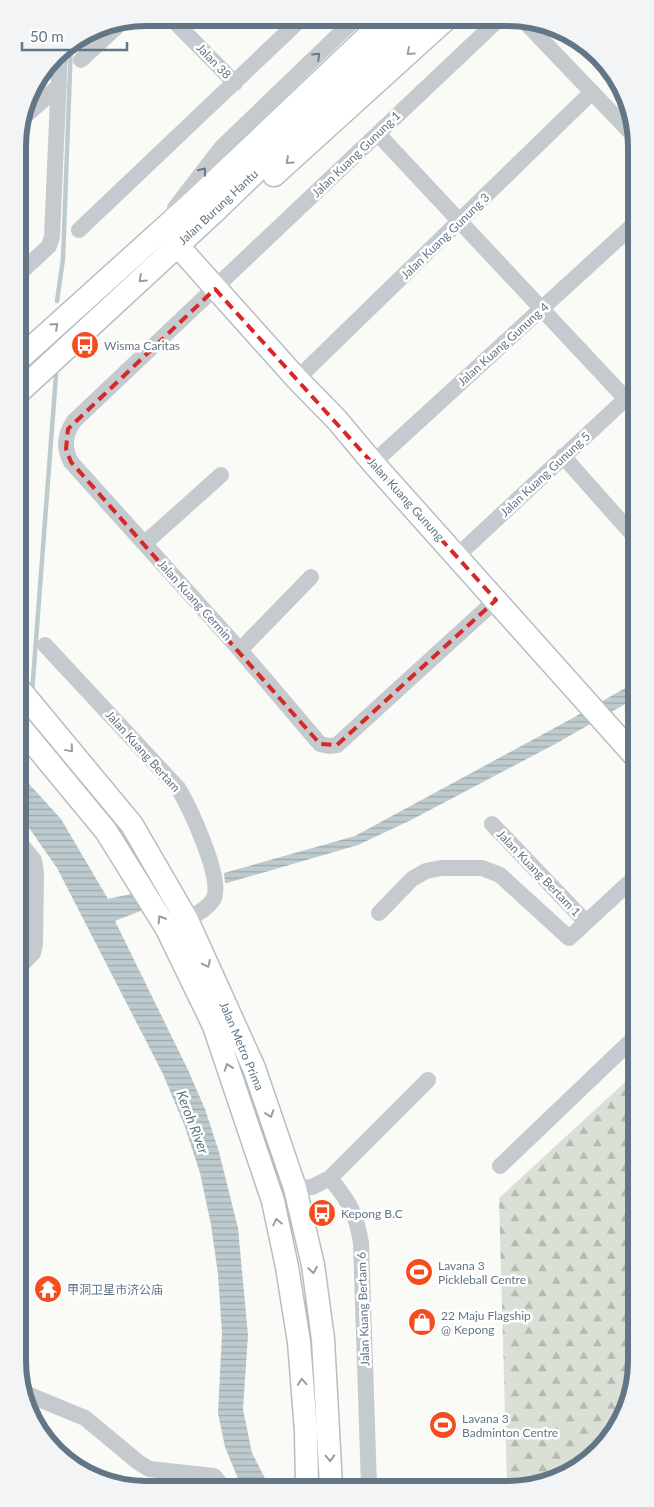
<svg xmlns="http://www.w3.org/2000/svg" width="654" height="1507" viewBox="0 0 654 1507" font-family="Lato,'Noto Sans SC',sans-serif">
	<defs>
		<pattern id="forest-firs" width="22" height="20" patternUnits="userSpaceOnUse" patternTransform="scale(1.25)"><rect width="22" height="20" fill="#dae0d6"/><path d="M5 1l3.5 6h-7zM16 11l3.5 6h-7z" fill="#b4bab3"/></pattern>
		<pattern id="water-rules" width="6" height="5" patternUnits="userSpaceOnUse" patternTransform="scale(1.25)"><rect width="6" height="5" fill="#bdcace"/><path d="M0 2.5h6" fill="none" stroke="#9da9ad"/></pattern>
	</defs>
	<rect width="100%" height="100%" fill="#fafaf7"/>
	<path fill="url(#forest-firs)" d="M635,1073L636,1369L610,1439L579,1468L541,1485H507L499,1198Z"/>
	<path fill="url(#water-rules)" d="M634,683V699L557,743L411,820L358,845L227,883H225L224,873L355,836L571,719Z
		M20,774L61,819L108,899L135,893L143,910L115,921L188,1070L205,1109L219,1152L238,1228L248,1335L243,1409L252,1453L269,1486H241L225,1447L218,1413L222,1334L218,1274L211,1225L200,1173L185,1127L163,1074L57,868L20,815Z"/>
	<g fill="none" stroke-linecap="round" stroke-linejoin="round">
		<path stroke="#bdcace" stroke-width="4.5" d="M57,301L63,259L71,44
			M32,693L56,375
			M24,783L27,748"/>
		<g stroke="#b7bec3" stroke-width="25">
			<path id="secondary" d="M274,175L446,19
				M177,245L297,379L337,420L373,463L634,755
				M19,359L192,203L386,19
				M19,392L214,212L414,19
				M20,690L132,825L187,920L254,1068L295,1188L313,1265L323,1339L331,1486
				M20,727L106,831L167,929L214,1026L273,1201L287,1267L299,1342L306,1431L307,1486"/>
		</g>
		<path stroke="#c5cace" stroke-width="16" d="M171,18L235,83
			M523,20L632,134
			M81,60L121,23
			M24,117L59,86
			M378,134L626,399
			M175,208L222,147L355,19
			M79,230L302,18
			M18,275L49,246L52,237L60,51
			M297,379L592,92
			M563,456L633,535
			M373,463L632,226
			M145,543L221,475
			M457,556L633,392
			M496,600L337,745L329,746L320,744L240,650L71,462C63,447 65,434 74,421L498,20
			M45,645L178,788C189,806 223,878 214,898C209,908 196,914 187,920
			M240,650L311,577
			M492,824L586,922
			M20,843L34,860L36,873L35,944L33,953L21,965
			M379,913L412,879L426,871L441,868H482L500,875L569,938L635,877
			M500,1166L635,1037
			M330,1178C349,1202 356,1212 361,1243L369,1486
			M295,1188L312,1187L330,1178L428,1080
			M22,1392L85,1418L138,1462L149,1469L214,1476L223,1487"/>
		<use href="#secondary" stroke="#fff" stroke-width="22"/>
	</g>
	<defs><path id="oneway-chevron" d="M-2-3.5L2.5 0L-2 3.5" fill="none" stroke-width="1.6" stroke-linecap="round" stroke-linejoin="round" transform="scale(1.25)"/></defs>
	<g stroke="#919faa">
		<use href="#oneway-chevron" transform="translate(410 52) rotate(138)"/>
		<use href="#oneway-chevron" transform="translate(289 161) rotate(138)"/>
		<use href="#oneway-chevron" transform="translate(142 279) rotate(137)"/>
		<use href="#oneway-chevron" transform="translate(55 326) rotate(-42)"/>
		<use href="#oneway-chevron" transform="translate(70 749) rotate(50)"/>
		<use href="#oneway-chevron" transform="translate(161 919) rotate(-122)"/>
		<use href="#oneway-chevron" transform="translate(207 964) rotate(65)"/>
		<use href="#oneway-chevron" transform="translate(228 1067) rotate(-109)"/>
		<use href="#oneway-chevron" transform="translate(270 1114) rotate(71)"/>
		<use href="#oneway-chevron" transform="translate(277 1222) rotate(-102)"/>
		<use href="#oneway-chevron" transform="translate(313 1270) rotate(81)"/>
		<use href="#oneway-chevron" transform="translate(302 1382) rotate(-94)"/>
		<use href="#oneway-chevron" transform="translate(330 1458) rotate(88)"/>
	</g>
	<g stroke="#677a8a">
		<use href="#oneway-chevron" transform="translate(317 56) rotate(-44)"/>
		<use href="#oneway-chevron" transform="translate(203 171) rotate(-52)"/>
	</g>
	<path fill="none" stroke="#d62828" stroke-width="4" stroke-dasharray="10 6" stroke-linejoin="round" d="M215,289L496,600L337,745L320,744L71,462L66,449L68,429Z"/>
	<defs>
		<g id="bus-disc" transform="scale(1.4375)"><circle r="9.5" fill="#f44c1d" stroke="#fff"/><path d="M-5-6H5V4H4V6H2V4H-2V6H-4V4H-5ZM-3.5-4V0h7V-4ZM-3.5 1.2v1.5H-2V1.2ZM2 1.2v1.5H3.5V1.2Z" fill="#fff"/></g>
		<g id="stadium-disc" transform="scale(1.4375)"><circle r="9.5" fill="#f44c1d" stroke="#fff"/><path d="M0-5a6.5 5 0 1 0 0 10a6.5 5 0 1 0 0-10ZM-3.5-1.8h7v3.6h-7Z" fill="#fff"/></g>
		<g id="temple-disc" transform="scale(1.4375)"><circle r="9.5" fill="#f44c1d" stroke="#fff"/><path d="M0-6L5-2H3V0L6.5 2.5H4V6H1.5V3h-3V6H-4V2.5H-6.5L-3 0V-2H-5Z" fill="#fff"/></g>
		<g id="shop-disc" transform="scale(1.4375)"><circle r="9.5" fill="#f44c1d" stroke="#fff"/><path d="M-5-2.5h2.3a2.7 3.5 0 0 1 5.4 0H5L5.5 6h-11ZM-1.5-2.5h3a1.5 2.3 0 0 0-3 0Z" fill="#fff"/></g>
	</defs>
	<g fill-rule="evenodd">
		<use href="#bus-disc" x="85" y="345"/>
		<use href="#bus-disc" x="322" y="1213"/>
		<use href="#stadium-disc" x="419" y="1272"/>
		<use href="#temple-disc" x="48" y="1289"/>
		<use href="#shop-disc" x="422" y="1322"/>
		<use href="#stadium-disc" x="443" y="1425"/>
	</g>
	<g text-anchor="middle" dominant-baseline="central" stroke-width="5" stroke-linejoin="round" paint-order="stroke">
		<g font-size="12" fill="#627686" stroke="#fff">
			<text transform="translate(214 61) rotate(46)">Jalan 38</text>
			<text transform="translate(356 154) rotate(-44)">Jalan Kuang Gunung 1</text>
			<text transform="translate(218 207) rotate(-43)">Jalan Burung Hantu</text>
			<text transform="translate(445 236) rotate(-44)">Jalan Kuang Gunung 3</text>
			<text transform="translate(503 344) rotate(-42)">Jalan Kuang Gunung 4</text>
			<text transform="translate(545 474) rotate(-43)">Jalan Kuang Gunung 5</text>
			<text transform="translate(406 499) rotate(48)">Jalan Kuang Gunung</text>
			<text transform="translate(195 600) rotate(48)">Jalan Kuang Cermin</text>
			<text transform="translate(143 751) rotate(48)">Jalan Kuang Bertam</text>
			<text transform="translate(539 873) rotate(46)">Jalan Kuang Bertam 1</text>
			<text transform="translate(242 1046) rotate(67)">Jalan Metro Prima</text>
			<text transform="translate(363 1309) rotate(-92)">Jalan Kuang Bertam 6</text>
		</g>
		<g font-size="12" fill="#627686" stroke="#fff" text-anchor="start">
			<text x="104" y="345">Wisma Caritas</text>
			<text x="341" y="1213">Kepong B.C</text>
			<text x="438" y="1265">Lavana 3<tspan x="438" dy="14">Pickleball Centre</tspan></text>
			<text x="67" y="1289">甲洞卫星市济公庙</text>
			<text x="441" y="1315">22 Maju Flagship<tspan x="441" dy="14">@ Kepong</tspan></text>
			<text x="462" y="1418">Lavana 3<tspan x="462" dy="14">Badminton Centre</tspan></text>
		</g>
		<g font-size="14" font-style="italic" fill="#5d767e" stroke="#fff">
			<text transform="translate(193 1122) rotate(69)">Keroh River</text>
		</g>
	</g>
	<path d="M0 0H654V1507H0ZM146 26H508A120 120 0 0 1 628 146V1361A120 120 0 0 1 508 1481H146A120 120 0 0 1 26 1361V146A120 120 0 0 1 146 26Z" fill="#f2f4f5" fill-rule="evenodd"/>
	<path fill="none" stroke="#627686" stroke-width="6" d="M146 26H508A120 120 0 0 1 628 146V1361A120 120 0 0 1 508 1481H146A120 120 0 0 1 26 1361V146A120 120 0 0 1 146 26Z"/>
	<path d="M22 42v8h105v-8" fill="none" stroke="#627686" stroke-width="2.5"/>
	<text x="30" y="42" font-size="15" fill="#627686" stroke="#ffffff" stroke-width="4" paint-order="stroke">50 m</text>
</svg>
